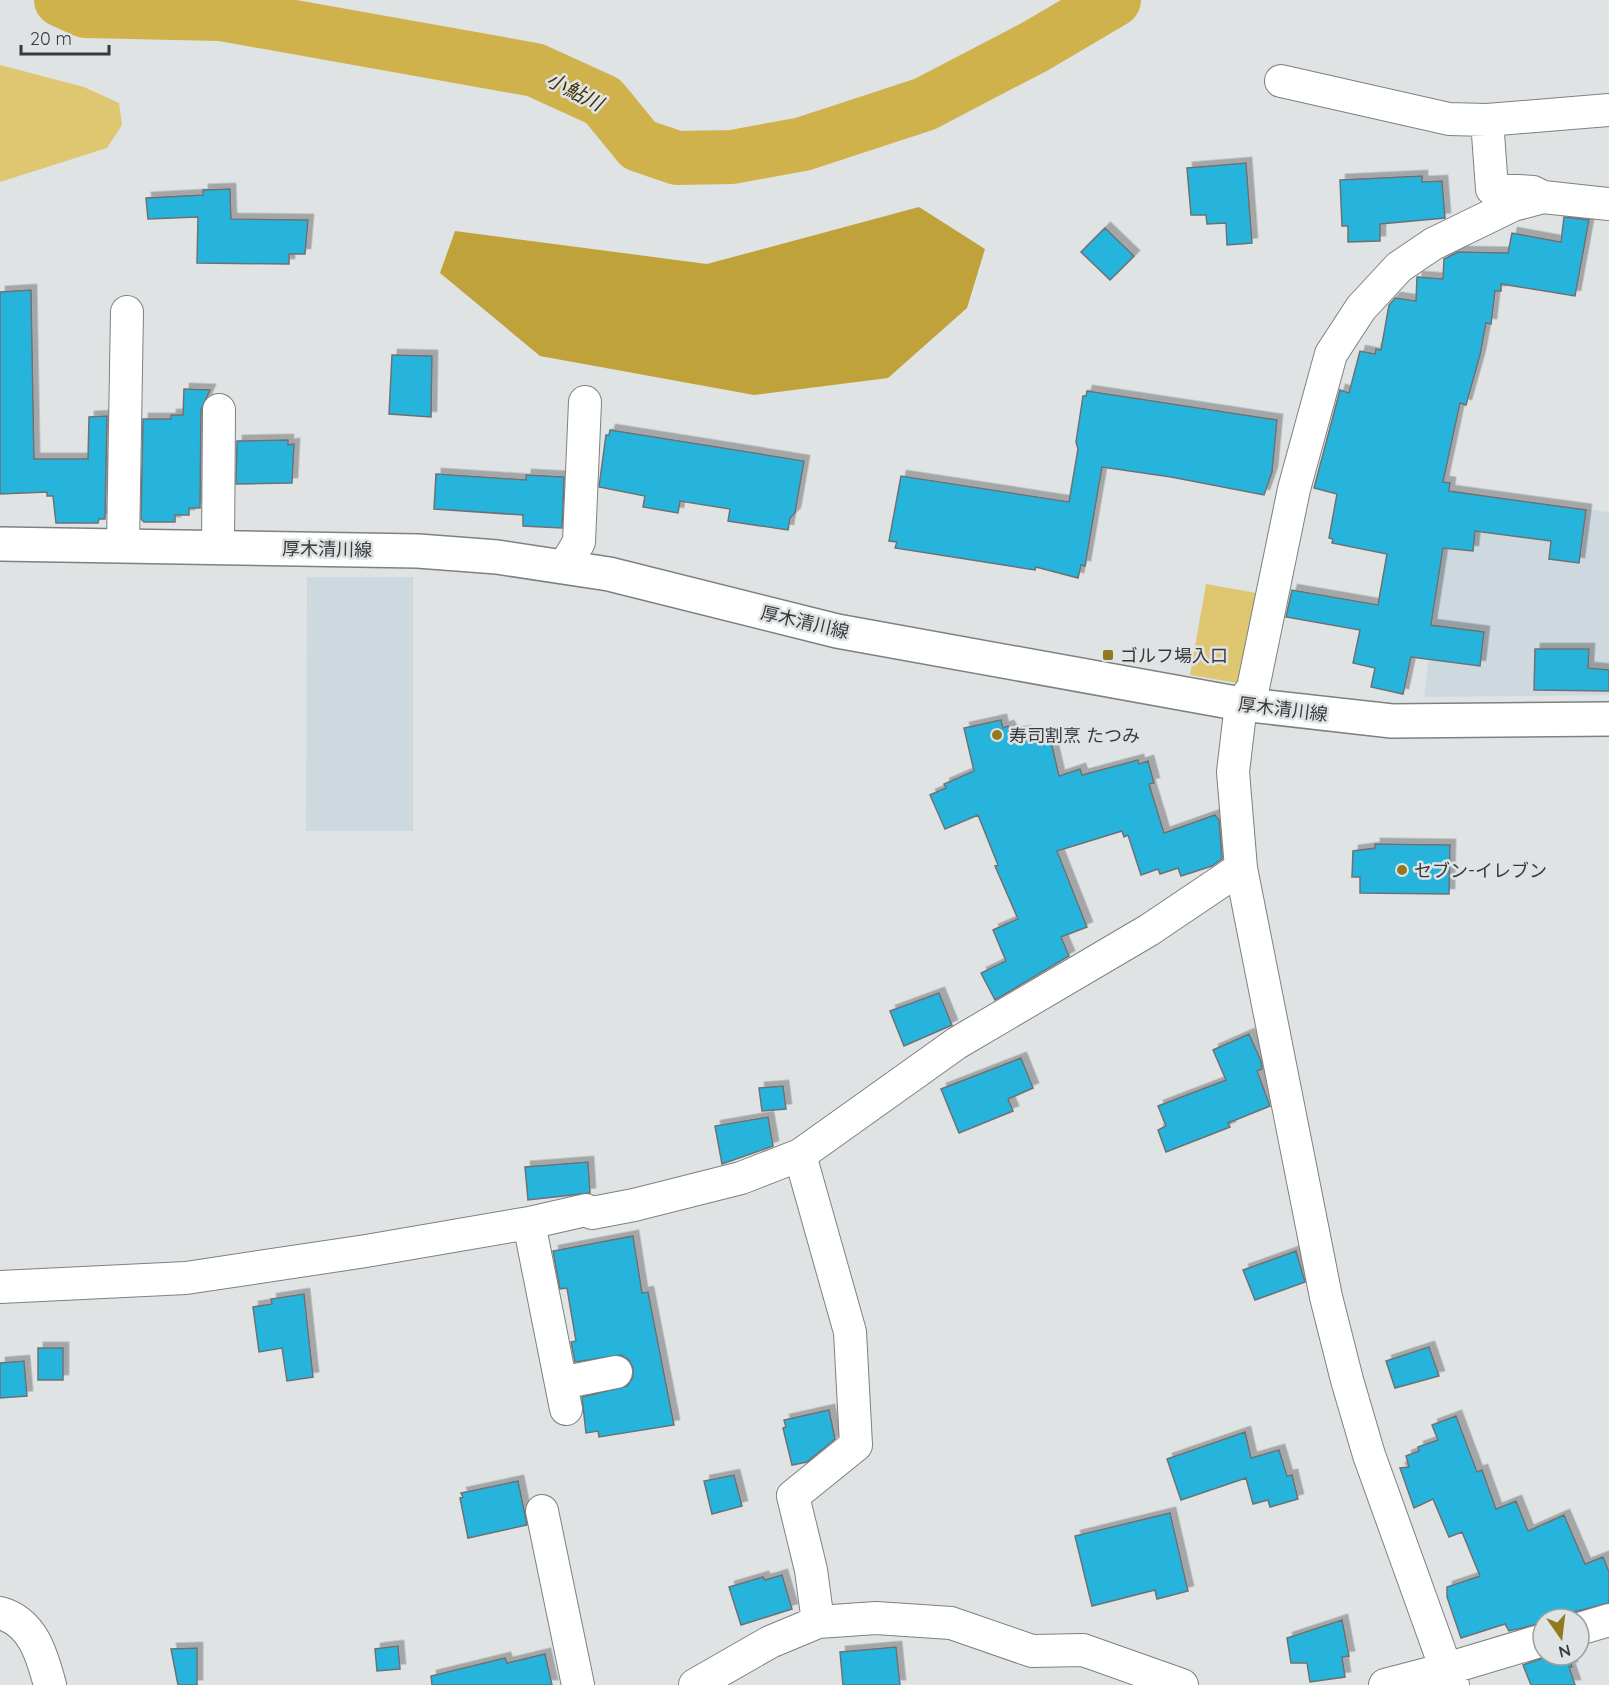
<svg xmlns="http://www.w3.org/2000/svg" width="1609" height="1685" viewBox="0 0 1609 1685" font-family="Quicksand,'Noto Sans JP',sans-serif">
	<defs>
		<filter id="shadow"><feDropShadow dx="5.5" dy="-5.5" stdDeviation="0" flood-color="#0004"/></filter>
	</defs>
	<rect width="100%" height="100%" fill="#dfe3e4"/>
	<path fill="#cdd9de" d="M1448,494L1609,512V695L1424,697Z
		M307,577H413V831H306Z"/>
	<path fill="#dfc772" d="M0,65L84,87L119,103L122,125L107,148L0,182Z
		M1206,584L1262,594L1249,673L1237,683L1190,675Z"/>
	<path fill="#bfa33a" d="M919,207L985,249L967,308L888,378L754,395L540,356L440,273L455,231L707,264Z"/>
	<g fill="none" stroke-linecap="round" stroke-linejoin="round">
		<path stroke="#cfb24c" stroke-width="54" d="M61,0L85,11L221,14L535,70L603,101L639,145L677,158L732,157L803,144L925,104L1036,46L1114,0"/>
	</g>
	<path fill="#26b4dc" stroke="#6e7173" stroke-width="1.5" filter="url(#shadow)" d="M1246,163L1252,243L1227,245L1226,223L1207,224L1206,215H1191L1187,168Z
		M1422,176V182L1442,181L1445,218L1380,224V241L1348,242V226H1342L1340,180Z
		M230,189L231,219L308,220L305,254H289V264L197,263L198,217L148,219L146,198L203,195V190Z
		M1564,217L1589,220L1575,296L1501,284V291H1495L1491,324L1486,323L1480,355L1466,405L1460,403L1443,482L1450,483L1449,491L1586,510L1579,563L1549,559L1551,541L1475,531L1473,551L1443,548L1431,625L1484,632L1480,666L1411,657L1403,694L1371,687L1375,668L1353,663L1360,630L1286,617L1292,590L1378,605L1387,554L1332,543L1333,539L1329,538L1337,494L1314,488L1340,390L1349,393L1360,351L1375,354L1376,349L1381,350L1389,305L1395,298L1416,301L1417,277L1443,279L1444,259L1458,252L1508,253L1512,233L1561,242Z
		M1105,228L1134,256L1110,280L1081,252Z
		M31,290L34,459H88L89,417L107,416L105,519H99L98,523H56L53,496H47V492L0,494V292Z
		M392,355L432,356L431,417L389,414Z
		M184,389L210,390L201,410L200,508H189V515H175V522H144L141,519L143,419H171V415H183Z
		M1087,391L1277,420L1272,472L1264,495L1171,477L1102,467L1085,566L1081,565L1078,578L1036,567L1035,570L895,548L897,542L889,541L901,476L1069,502L1078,449L1076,442L1083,396H1086Z
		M610,430L804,461L795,513L790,518L788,530L728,521L730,509L680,501L678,513L643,507L645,496L599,487L606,435H609Z
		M288,440V445L294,444L292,483L236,484L237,441Z
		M436,474L526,480V475L564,477L562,528L523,526V515L434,509Z
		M1535,649H1589L1588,668L1609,670V691L1534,690Z
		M1001,720L1003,728L1008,726L1013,733L1025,731L1028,742L1050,737L1059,776L1080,769L1082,775L1138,760L1139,764L1148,761L1154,783L1149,784L1164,833L1215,815L1219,820L1222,859L1212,866L1181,876L1178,868L1160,874L1158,869L1141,875L1128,835L1124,837L1122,831L1057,851L1087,927L1061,937L1069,956L995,1000L981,973L1006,961L993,930L1018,919L995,866L998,865L978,815L945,829L930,795L946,788L944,784L974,771L964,728Z
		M1375,844L1450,845L1449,894L1360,893V877H1352L1353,851L1375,848Z
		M939,993L952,1025L904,1046L890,1011Z
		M1249,1034L1261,1061L1262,1069L1257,1071L1270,1106L1228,1123L1230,1127L1166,1152L1158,1130L1166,1126L1158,1106L1226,1080L1213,1050Z
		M1021,1058L1033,1088L1008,1099L1013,1111L959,1133L941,1089Z
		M783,1086L786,1109L762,1111L759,1088Z
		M768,1117L773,1146L722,1164L715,1126Z
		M588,1162L590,1193L528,1200L525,1167Z
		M633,1236L642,1293L648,1292L674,1425L599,1437L598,1431L586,1433L582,1397L627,1386L633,1377V1368L629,1360L621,1355L575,1362L571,1342L576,1341L567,1288L560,1289L553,1251Z
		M1296,1251L1305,1282L1255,1300L1243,1270Z
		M304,1294L313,1377L287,1381L282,1348L259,1352L253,1307L272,1304L271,1299Z
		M1429,1347L1439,1376L1395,1388L1386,1361Z
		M38,1348H63V1380H38Z
		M24,1361L27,1396L0,1398V1363Z
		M829,1410L835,1439L807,1462L792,1465L783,1428L786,1427L784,1420Z
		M1456,1416L1477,1472L1482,1470L1496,1509L1516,1501L1528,1531L1564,1515L1585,1564L1603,1557L1609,1572V1603L1574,1612L1565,1619H1543V1623L1509,1631L1505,1624L1461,1638L1447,1597V1587L1480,1576L1462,1532L1449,1537L1433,1499L1414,1508L1400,1468L1409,1467L1406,1456L1419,1451L1418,1447L1438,1440L1432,1425Z
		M1245,1432L1251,1458L1279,1450L1287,1476L1292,1475L1298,1499L1270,1507L1268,1500L1253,1504L1246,1478L1181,1500L1167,1459Z
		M734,1475L742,1506L712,1514L704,1481Z
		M518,1481L527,1525L468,1538L460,1498L463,1497L461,1493Z
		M1170,1513L1188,1591L1157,1599L1155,1590L1092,1606L1075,1536Z
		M782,1575L792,1609L741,1625L729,1587L763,1577L765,1580Z
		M1342,1620L1349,1656L1342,1657L1345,1677L1310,1682L1307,1663H1291L1287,1638Z
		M398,1646L400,1669L377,1671L375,1649Z
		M896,1647L900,1685H843L840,1652Z
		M197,1648V1685H178L171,1649Z
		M545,1654L552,1685H432L431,1676L505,1658L507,1663Z
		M1552,1655H1569L1572,1667H1569L1575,1685H1531L1523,1665Z"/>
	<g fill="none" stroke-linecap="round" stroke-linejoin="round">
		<g stroke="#7d8182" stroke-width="34">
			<path id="minor" d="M1281,81L1449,119L1487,120L1609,110
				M1487,120L1492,189L1533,192L1539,195
				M123,545L127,312
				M218,547L219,410
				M564,567L579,542L585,402
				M800,1155L850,1332L856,1445L793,1496L811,1570L818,1622
				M529,1223L566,1409
				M0,1287L186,1278L366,1251L529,1223L586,1210L592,1213L634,1205L741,1178L800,1155L957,1043L1149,930L1241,868
				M561,1383L616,1372
				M542,1511L578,1685
				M0,1613C33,1622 42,1655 50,1685
				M1579,1629L1609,1620
				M1543,1640L1446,1669L1369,1455L1347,1380L1326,1297L1241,868L1233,772L1241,704L1253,688L1294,489L1331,354L1361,308L1399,267L1433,244L1513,205L1543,197L1609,204
				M695,1685L770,1642L818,1622L876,1618L951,1623L1032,1651L1083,1650L1182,1685
				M1385,1685L1446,1669L1453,1685"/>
		</g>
		<g stroke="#7d8182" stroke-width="36">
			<path id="major" d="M0,544L418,551L497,557L609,574L837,631L1241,704L1392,721L1609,719"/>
		</g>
		<use href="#minor" stroke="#fff" stroke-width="32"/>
		<use href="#major" stroke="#fff" stroke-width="33"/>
	</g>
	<g fill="#90791f" stroke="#dfe3e4" stroke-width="2">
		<rect x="1102" y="649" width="12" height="12" rx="3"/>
		<circle cx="997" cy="735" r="6"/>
		<circle cx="1402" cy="870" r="6"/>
	</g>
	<g text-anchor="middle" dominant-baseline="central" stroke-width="5" stroke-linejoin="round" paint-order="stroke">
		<g font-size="18" fill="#38393a" stroke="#dfe3e4">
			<text transform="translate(327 549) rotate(1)">厚木清川線</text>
			<text transform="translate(805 622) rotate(13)">厚木清川線</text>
			<text transform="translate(1283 709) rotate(7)">厚木清川線</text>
		</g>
		<g font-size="18" fill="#38393a" stroke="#dfe3e4" text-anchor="start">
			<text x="1120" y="655">ゴルフ場入口</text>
			<text x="1009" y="735">寿司割烹 たつみ</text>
			<text x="1414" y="870">セブン-イレブン</text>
		</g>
		<g font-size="20" font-style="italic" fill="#3f3305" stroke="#dfe3e4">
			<text transform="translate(575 91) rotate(27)">小鮎川</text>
		</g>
	</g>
	<g transform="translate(1561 1637) rotate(166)"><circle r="28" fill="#dfe3e4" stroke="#9c9fa0" stroke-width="1.5"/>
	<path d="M0-4.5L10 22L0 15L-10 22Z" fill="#90791f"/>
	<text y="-9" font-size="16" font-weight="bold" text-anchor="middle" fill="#38393a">N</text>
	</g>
	<path d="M21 45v9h88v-9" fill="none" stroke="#38393a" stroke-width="3"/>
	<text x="30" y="45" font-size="18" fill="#38393a" stroke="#dfe3e4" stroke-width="4.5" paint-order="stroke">20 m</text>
</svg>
